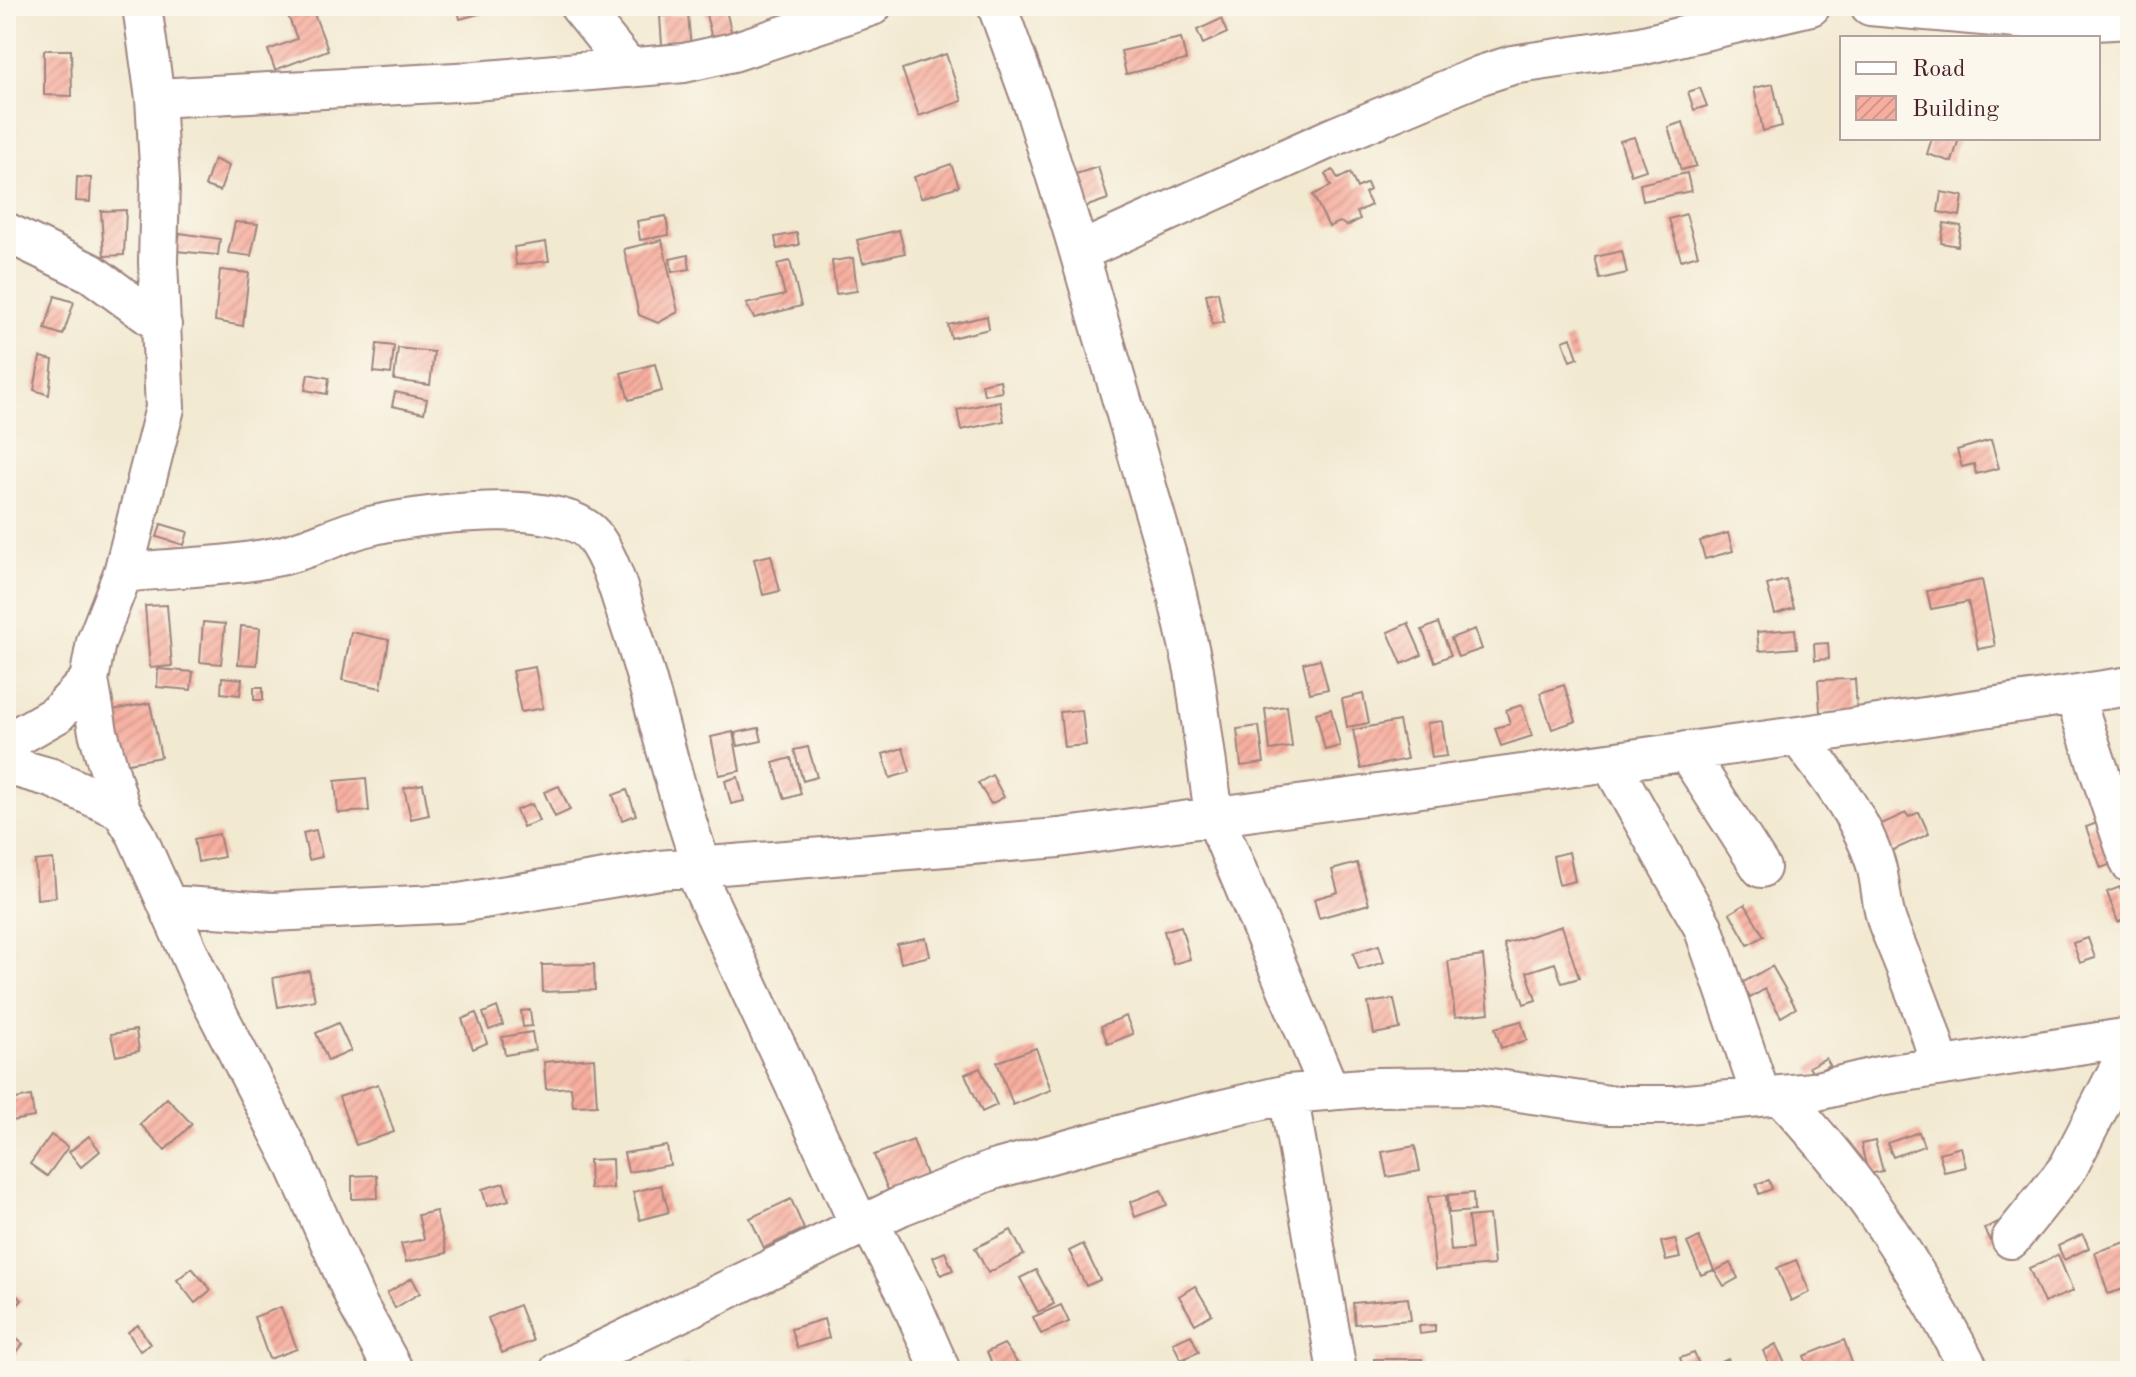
<svg xmlns="http://www.w3.org/2000/svg" width="2136" height="1377" viewBox="0 0 2136 1377" font-family="'Old Standard TT',serif">
	<defs>
		<pattern id="building-hatch" width="6" height="6" patternUnits="userSpaceOnUse" patternTransform="scale(2)"><rect width="6" height="6" fill="#f6ae9f"/><path d="M-1 1l2-2M0 6l6-6M5 7l2-2" fill="none" stroke="#d49589"/></pattern>
	</defs>
	<rect width="100%" height="100%" fill="#fbf7ec"/>
	<filter id="ink" filterUnits="userSpaceOnUse"><feTurbulence type="fractalNoise" baseFrequency=".0125" numOctaves="2"/><feDisplacementMap in="SourceGraphic" scale="16" xChannelSelector="R" yChannelSelector="G"/><feConvolveMatrix kernelMatrix="1 2 1 2 8 2 1 2 1" color-interpolation-filters="sRGB"/></filter>
	<filter id="wash" filterUnits="userSpaceOnUse"><feTurbulence type="fractalNoise" baseFrequency=".006" numOctaves="4" result="noise"/><feDisplacementMap in="SourceGraphic" scale="32" xChannelSelector="R" yChannelSelector="G"/><feGaussianBlur stdDeviation="1.8" result="paint"/><feColorMatrix in="noise" values="0 0 0 0 0 0 0 0 0 0 0 0 0 0 0 0 0 1.4 0 .05"/><feComposite in="paint" operator="in"/></filter>
	<g filter="url(#wash)">
		<rect width="100%" height="100%" fill="#f2e9d1"/>
		<g id="blocks">
			<path fill="url(#building-hatch)" d="M292,6H311L328,50L275,70L268,50L297,39L285,8Z
				M457,6H492L493,10L460,19Z
				M704,6H725L732,35L712,39Z
				M688,14L691,49L674,50L671,44L662,45L660,16Z
				M1221,19L1227,33L1203,44L1197,30Z
				M1181,38L1186,60L1126,74L1121,51Z
				M44,50H71L72,96L44,95Z
				M946,54L962,101L919,116L902,69Z
				M1773,84L1782,126L1763,131L1754,88Z
				M1700,88L1707,106L1694,110L1688,92Z
				M1683,122L1696,166L1681,170L1668,127Z
				M1634,137L1646,170L1631,175L1620,141Z
				M1932,138H1959L1952,162L1927,154Z
				M214,159L229,166L220,191L205,186Z
				M951,164L959,186L921,198L914,177Z
				M1098,167L1108,199L1070,212L1060,179Z
				M1333,170L1338,179L1350,173L1357,188L1367,183L1370,190L1365,193L1371,205L1357,212L1360,219L1347,226L1340,222L1329,227L1313,195L1331,186L1325,174Z
				M1687,173L1691,191L1643,201L1640,184Z
				M77,177L91,178L90,202L76,201Z
				M1941,192L1963,196L1960,216L1938,212Z
				M126,210L124,255L104,256L101,211Z
				M1686,214L1698,255L1681,260L1669,219Z
				M666,216L669,235L640,240L637,221Z
				M235,222L258,224L251,256L228,253Z
				M1944,223L1961,226L1958,246L1941,243Z
				M899,230L905,253L863,263L857,240Z
				M180,233L220,239L218,255L176,251Z
				M797,233L799,245L777,249L775,237Z
				M662,240L678,312L658,323L639,315L624,249Z
				M546,242L549,261L516,265L514,247Z
				M1622,251L1627,273L1600,279L1595,257Z
				M688,255L690,269L672,272L670,259Z
				M853,258L857,291L836,294L832,261Z
				M790,261L801,306L754,318L746,304L785,295L777,264Z
				M220,270L249,273L243,326L215,321Z
				M1218,292L1224,322L1212,324L1206,294Z
				M55,296L74,302L63,335L45,329Z
				M987,316L989,329L951,338L948,325Z
				M1571,338L1578,358L1570,361L1563,341Z
				M377,344L394,346L391,374L374,372Z
				M398,348L434,352L430,385L394,380Z
				M40,357L53,360L49,395L34,390Z
				M655,364L662,391L629,400L621,373Z
				M308,374L329,378L327,394L305,390Z
				M1000,380L1002,392L984,395L982,384Z
				M395,392L427,399L424,413L392,406Z
				M1000,401L1004,421L961,430L957,410Z
				M1991,440L1999,468L1976,474L1974,464L1962,467L1957,450Z
				M161,524L188,532L184,545L157,537Z
				M1728,533L1733,551L1705,559L1700,541Z
				M771,555L780,591L763,595L754,559Z
				M1786,580L1794,608L1775,614L1767,585Z
				M1982,580L1995,646L1978,649L1968,602L1931,609L1927,591Z
				M167,605L172,666L150,668L145,606Z
				M203,622L225,624L221,664L200,662Z
				M1408,623L1422,655L1402,664L1388,632Z
				M1438,623L1451,655L1435,662L1422,630Z
				M241,626L260,628L257,665L238,664Z
				M1475,629L1482,649L1458,657L1451,638Z
				M1795,629L1797,648L1759,651L1757,632Z
				M351,632L389,640L381,688L342,680Z
				M1828,643L1829,659L1815,660L1814,644Z
				M1320,659L1328,689L1310,693L1303,663Z
				M535,667L543,708L521,712L512,671Z
				M158,669L193,672L191,690L157,687Z
				M222,677L242,679L240,695L221,693Z
				M1855,679L1857,711L1820,712L1818,680Z
				M1564,685L1576,721L1552,729L1540,693Z
				M254,687H263V700H254Z
				M1363,694L1369,723L1347,727L1342,699Z
				M150,703L161,757L123,764L112,710Z
				M1522,705L1532,736L1501,746L1495,728L1510,724L1506,710Z
				M1287,706L1292,747L1270,750L1265,709Z
				M1331,709L1340,746L1325,750L1316,713Z
				M1082,710L1086,745L1064,747L1060,712Z
				M1399,721L1407,759L1361,769L1353,730Z
				M1442,721L1447,756L1432,758L1427,723Z
				M1259,726L1264,763L1241,766L1237,729Z
				M759,728L762,741L738,746L735,733Z
				M733,732L740,771L719,775L711,737Z
				M808,747L817,777L803,781L794,750Z
				M903,748L910,772L890,778L883,754Z
				M791,758L801,794L785,799L773,763Z
				M992,775L1004,797L991,804L978,783Z
				M738,777L744,801L731,804L725,781Z
				M366,778L369,811L338,813L335,781Z
				M423,784L429,815L411,819L404,788Z
				M559,786L570,810L555,817L544,792Z
				M627,790L636,815L622,820L613,795Z
				M532,804L539,821L523,827L516,810Z
				M1919,812L1929,834L1889,852L1877,826L1906,813L1909,817Z
				M2102,821L2117,862L2101,868L2086,827Z
				M316,830L322,857L309,860L303,833Z
				M219,834L224,857L198,862L194,839Z
				M1569,852L1575,881L1559,885L1553,856Z
				M53,859L56,897L37,899L35,861Z
				M1357,863L1369,904L1319,918L1314,899L1338,892L1332,870Z
				M2120,887L2130,918L2118,922L2107,892Z
				M1745,904L1764,936L1748,945L1730,913Z
				M1181,926L1190,959L1173,964L1164,931Z
				M1562,926L1579,978L1562,983L1555,963L1527,972L1536,1000L1524,1004L1504,944Z
				M926,938L930,956L901,963L897,944Z
				M2088,938L2095,958L2080,963L2073,943Z
				M1379,945L1384,962L1359,970L1353,953Z
				M1483,956L1489,1013L1455,1017L1448,961Z
				M594,964L595,990L543,992L542,965Z
				M1772,966L1796,1008L1781,1017L1765,989L1750,998L1742,983Z
				M309,971L315,1000L278,1007L273,978Z
				M1394,999L1400,1029L1374,1034L1368,1003Z
				M497,1007L503,1025L489,1030L483,1013Z
				M530,1010L532,1026L523,1027L521,1011Z
				M476,1013L487,1043L473,1049L462,1019Z
				M1126,1016L1133,1034L1108,1044L1101,1026Z
				M1521,1021L1527,1040L1501,1048L1495,1028Z
				M338,1023L351,1051L328,1061L316,1033Z
				M136,1030L139,1051L116,1056L111,1034Z
				M532,1032L535,1050L505,1055L502,1037Z
				M1036,1048L1051,1090L1013,1105L997,1062Z
				M594,1058L597,1105L573,1106L571,1087L546,1089L544,1062Z
				M1826,1058L1830,1065L1813,1074L1809,1067Z
				M980,1068L997,1105L982,1112L965,1074Z
				M378,1084L394,1132L356,1145L339,1097Z
				M31,1096L34,1117L6,1122V1101Z
				M167,1098L192,1124L165,1150L140,1124Z
				M1919,1132L1924,1146L1893,1157L1887,1143Z
				M51,1135L68,1147L47,1176L30,1164Z
				M89,1136L100,1151L81,1167L69,1152Z
				M913,1140L926,1175L888,1190L874,1155Z
				M1875,1141L1883,1171L1868,1174L1861,1144Z
				M667,1146L670,1165L628,1172L624,1153Z
				M1415,1146L1420,1171L1387,1177L1382,1152Z
				M1961,1147L1966,1167L1944,1172L1939,1153Z
				M612,1159L613,1188L590,1189L589,1160Z
				M377,1175L378,1198L352,1199V1176Z
				M1769,1180L1772,1189L1759,1194L1756,1184Z
				M504,1183L509,1200L487,1206L482,1189Z
				M661,1185L669,1212L640,1220L633,1192Z
				M1161,1190L1167,1205L1135,1217L1130,1202Z
				M1473,1193L1474,1211L1449,1213L1448,1195Z
				M1446,1195L1451,1251L1472,1249L1468,1217L1489,1215L1494,1265L1435,1270L1428,1197Z
				M791,1199L804,1229L764,1248L750,1218Z
				M436,1211L447,1253L406,1262L401,1244L424,1239L418,1215Z
				M2004,1219L2010,1231L1990,1241L1984,1229Z
				M1011,1230L1024,1255L988,1273L975,1248Z
				M2083,1234L2089,1248L2064,1260L2058,1246Z
				M1699,1237L1714,1270L1701,1275L1687,1243Z
				M1675,1239L1680,1258L1666,1261L1661,1242Z
				M2126,1242L2130,1255V1287L2108,1294L2095,1252Z
				M1083,1244L1100,1280L1086,1286L1069,1251Z
				M945,1252L953,1270L941,1275L933,1257Z
				M2058,1255L2073,1291L2044,1303L2029,1268Z
				M1796,1260L1810,1292L1791,1301L1777,1268Z
				M1730,1263L1738,1278L1724,1286L1715,1271Z
				M192,1268L211,1290L195,1303L177,1280Z
				M1036,1270L1054,1304L1038,1312L1020,1278Z
				M412,1278L420,1293L395,1308L387,1293Z
				M6,1286L22,1300L6,1318Z
				M1195,1286L1212,1314L1195,1324L1179,1296Z
				M1408,1298L1411,1320L1355,1324L1353,1303Z
				M519,1305L533,1341L502,1353L488,1318Z
				M1061,1305L1069,1322L1041,1334L1033,1317Z
				M281,1307L297,1349L269,1359L254,1317Z
				M824,1319L829,1338L797,1348L791,1329Z
				M138,1325L150,1344L140,1351L128,1332Z
				M1435,1325V1332L1420,1334L1419,1326Z
				M8,1332L23,1344L6,1366V1335Z
				M1191,1335L1199,1352L1181,1360L1173,1343Z
				M1844,1340L1853,1366L1840,1371H1810L1804,1356Z
				M1004,1344L1023,1371H995L987,1352Z
				M1776,1344L1787,1368L1781,1371H1772L1763,1351Z
				M1694,1353L1702,1371H1685L1680,1358Z
				M1374,1359H1422V1371H1375Z
				M1728,1359L1734,1371H1718L1715,1365Z
				M687,1364L690,1371H670Z
				M1170,1364L1173,1371H1153Z"/>
		</g>
	</g>
	<g filter="url(#ink)">
		<use href="#blocks" fill-opacity="0" stroke="#9e847e" stroke-width="2"/>
		<g fill="none" stroke-linecap="round" stroke-linejoin="round">
			<g stroke="#9e847e" stroke-width="42">
				<path id="minor" d="M579,6L629,68
					M997,6L1035,110L1074,235L1172,573L1194,670L1214,815L1330,1091
					M1870,6L2061,23L2130,19
					M155,98L475,81L684,63L733,52L872,6
					M6,232L91,273L162,325
					M1079,252L1331,138L1481,75L1512,65L1640,46L1811,6
					M123,573C176,567 229,567 280,556C311,549 338,534 366,527C412,515 566,494 595,538C612,562 620,595 629,622C656,703 673,787 702,867
					M2074,695L2130,863
					M1798,736C1827,775 1860,815 1875,862C1882,883 1880,906 1889,927C1908,974 1927,1017 1940,1066
					M6,743L57,714L89,680
					M1686,751L1761,868
					M1610,762L1703,927L1761,1096
					M6,765L52,778L121,810L136,834L205,989L293,1160L358,1305L394,1371
					M121,810L98,732L89,680L96,642L123,573L165,408L158,262L160,182L155,98L142,6
					M693,867L860,1226
					M169,905L272,912L459,903L659,870L1059,838L1798,736L2130,686
					M1288,1094L1337,1371
					M1780,1095C1859,1177 1918,1270 1970,1371
					M869,1222L909,1298L941,1371
					M2011,1239L2068,1168L2130,1047
					M559,1371L901,1206L993,1170L1163,1123L1288,1094L1376,1087L1477,1086L1609,1105H1676L1813,1092L1879,1076L2130,1037"/>
			</g>
			<use href="#minor" stroke="#fff" stroke-width="38"/>
		</g>
	</g>
	<rect width="2136" height="1377" fill="none" stroke="#fbf7ec" stroke-width="32"/>
	<rect x="1840" y="36" width="260" height="104" fill="#fbf7ec" stroke="#b4a19f" stroke-width="2"/>
	<rect x="1856" y="62" width="40" height="12" fill="#ffffff" stroke="#b4a19f" stroke-width="2"/>
	<text x="1912" y="76" font-size="24" fill="#4a1f2b">Road</text>
	<rect x="1856" y="96" width="40" height="24" fill="url(#building-hatch)" stroke="#b4a19f" stroke-width="2"/>
	<text x="1912" y="116" font-size="24" fill="#4a1f2b">Building</text>
</svg>
